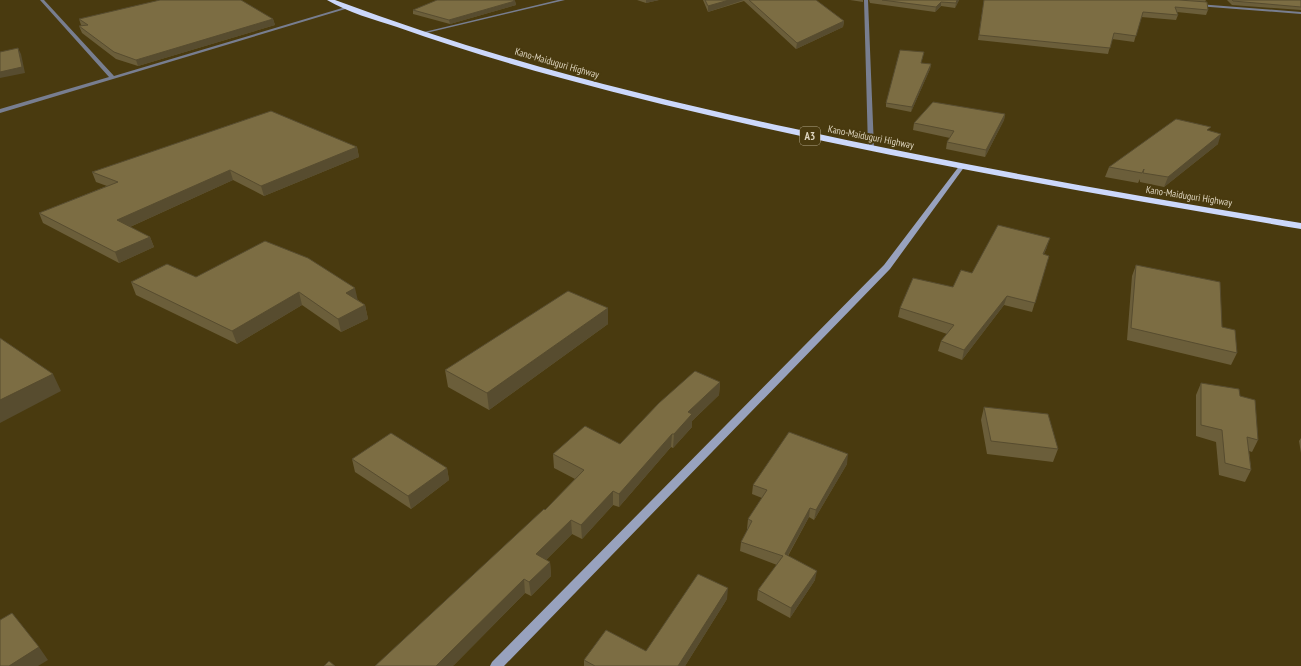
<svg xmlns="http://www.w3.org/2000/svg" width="1301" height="666" viewBox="0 0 1301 666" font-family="'PT Sans Narrow',sans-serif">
	<rect width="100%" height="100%" fill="#493a0f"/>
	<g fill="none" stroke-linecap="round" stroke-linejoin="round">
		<path fill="#787e90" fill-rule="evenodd" d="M40,0H44L114,76L349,6L352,7L0,113V109L109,77Z
			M558,0H565L422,34L420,33Z
			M864,0H868L874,148L871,150L868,148Z
			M1198,4L1301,12V14L1197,6Z"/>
		<path fill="#98a2be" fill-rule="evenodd" d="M962,164L965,166L890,269L504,666H490L492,662L884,265L960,165Z"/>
		<path fill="#ccd8fb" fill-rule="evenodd" d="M327,0H335C484,56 636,95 791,128C960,165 1130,195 1301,223V229C1053,187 804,144 561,78C506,63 451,46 397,27C375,20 347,12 327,0Z"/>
	</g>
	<path fill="#6b5e3a" d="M637,0H659L646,3Z
		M703,0H816L844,21L843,27L796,49L744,1L708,12Z
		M850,0H863V2Z
		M869,0H959L955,8L941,6L935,12L870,3Z
		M984,0H1206L1205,2L1208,10L1206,15L1177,12L1178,15L1176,20L1141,17L1134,42L1112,39L1108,54L978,40Z
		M1227,0H1301V10L1232,5Z
		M515,1L516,5L450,24L413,14V10Z
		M79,19H273L275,25L138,66L116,59L82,33L79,26H82L81,25Z
		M924,52L921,63L931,64L930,69L911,112L886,107V103Z
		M1005,114L1004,120L985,157L946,149L947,142L950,138L913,130L914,123Z
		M1209,131L1218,144L1164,187L1140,182V179L1138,183L1105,177L1109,167Z
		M357,147L359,157L264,196L233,180L130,227L150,237L154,247L119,263L43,223L39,213L107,186L96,182L92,172Z
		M1047,247L1044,254L1049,256L1032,312L1004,305L962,360L938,351L941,341L947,334L898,317L900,308L953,287L972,273Z
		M1136,265L1222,327L1237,353L1231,365L1127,340L1132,276Z
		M196,277L358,300L365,305L368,319L341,332L302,305L237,344L136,295L131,282Z
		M608,308V324L489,410L448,387L445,370Z
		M720,382L719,395L692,421V427L673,448L671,447L619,507L613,505L582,539L572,534L546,560L550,562L551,576L531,596L525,593L453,666L545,510L575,479L554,468L553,454L620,444Z
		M1201,383L1258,440L1252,452L1249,451L1251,470L1245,482L1219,475L1216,442L1196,436V395Z
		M984,407L1058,449L1053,462L987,454L981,420Z
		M1301,438V453L1299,441Z
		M352,459L447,468L449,480L411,509L355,472Z
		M847,464L814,520L809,517L788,556L815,580L790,618L757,600L758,590L777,565L740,551L741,542L748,529H747L748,519L762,498L752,494L753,485Z
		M727,599L685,666H584V660L646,651Z"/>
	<path fill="#574c2f" d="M646,0H659L646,3Z
		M729,0H744L708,12V6Z
		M957,0H959L955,8L956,3Z
		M515,1L516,5L450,24L449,20Z
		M941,2V6L935,12L936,7Z
		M273,19L275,25L138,66L136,60Z
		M844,21L843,27L796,49L797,43Z
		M18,48L21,54L25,73L0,78V72Z
		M931,64L930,69L911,112L912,107Z
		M1005,114L1004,120L985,157L986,150Z
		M1221,134L1218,144L1164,187L1168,177Z
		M357,147L359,157L264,196L261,186Z
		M230,170L233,180L121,231L117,220Z
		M150,237L154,247L119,263L115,252Z
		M1050,238L1047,247L1040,263L1043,254Z
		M355,288L358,301L346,293Z
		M299,292L302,305L237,344L232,331Z
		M1007,296L1004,305L962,360L964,350Z
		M365,305L368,319L341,332L338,319Z
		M608,308V324L489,410L487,393Z
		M53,374L61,391L0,423V400Z
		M720,382L719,395L692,421V427L673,448L674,434L688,412Z
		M672,434L671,447L619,507V494Z
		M848,454L847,464L814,520L816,510Z
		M447,468L449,480L411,509L408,496Z
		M613,491V505L582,539L581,525Z
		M810,508L809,517L783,564L785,554Z
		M571,520L572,534L538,568L536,554Z
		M550,562L551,576L531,596L529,582Z
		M817,571L815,580L790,618L791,608Z
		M524,579L525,593L453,666H436Z
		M728,588L727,599L685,666H678Z
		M39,647L48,660L38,666H9Z"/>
	<path fill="#7c6d43" stroke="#574c2f" d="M160,0H241L273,19L136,60L114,52L79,26L88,25L79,19Z
		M437,0H513L515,1L449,20L413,10Z
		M705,0H729L708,6Z
		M749,0H816L844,21L797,43Z
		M882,0H957L956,3L941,2L936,7Z
		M984,0H1179L1207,2L1208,10L1175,7L1178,15L1143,12L1136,36L1114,33L1110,48L979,35Z
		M1232,0H1301V7L1233,1Z
		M18,48L22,67L0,72V52Z
		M900,50L924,52L921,63L931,64L912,107L886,103Z
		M933,102L1005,114L986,150L947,142L954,131L914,123Z
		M271,111L357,147L261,186L230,170L117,220L150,237L115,252L39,213L118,182L92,172Z
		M1176,119L1211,127L1207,130L1221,134L1168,177L1143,173L1144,169L1142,173L1109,167Z
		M998,225L1050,238L1043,254L1049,256L1035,303L1007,296L964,350L941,341L954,325L900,308L913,278L953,287L961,270L972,273Z
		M265,241L308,258L355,288L346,293L365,305L338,319L299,292L232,331L131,282L167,264L196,277Z
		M1136,265L1220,282L1222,327L1235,330L1237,353L1131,328Z
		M568,291L608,308L487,393L445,370Z
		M0,338L53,374L0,400Z
		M695,371L720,382L688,412L692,414L674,434H672L619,494L613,491L581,525L571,520L536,554L550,562L529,582L524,579L436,666H375L544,509L545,510L584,470L553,454L585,426L620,444L659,403Z
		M1201,383L1239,389L1240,396L1255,400L1258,440L1247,437L1251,470L1225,463L1222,430L1201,425Z
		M984,407L1048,414L1058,449L991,441Z
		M789,432L848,454L816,510L810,508L785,554L817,571L791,608L758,590L783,556L741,542L752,521L748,519L767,490L753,485Z
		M391,433L447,468L408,496L352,459Z
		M698,574L728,588L678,666H595L584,660L606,630L646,651Z
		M12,613L39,647L9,666H0V620Z
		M329,661L335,666H324Z"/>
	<g text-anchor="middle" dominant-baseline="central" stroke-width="4" stroke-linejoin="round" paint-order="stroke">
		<g font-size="10" fill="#ddd4be" stroke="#493a0f">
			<text transform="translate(557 63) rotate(16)">Kano-Maiduguri Highway</text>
			<text transform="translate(871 137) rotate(11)">Kano-Maiduguri Highway</text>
			<text transform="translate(1189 196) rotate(9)">Kano-Maiduguri Highway</text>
		</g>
		<rect fill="#493a0f" stroke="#b1a68a" stroke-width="1" x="800" y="127" width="20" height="18" rx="3"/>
		<g font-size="11" font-weight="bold" fill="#ddd4be">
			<text x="810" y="136">A3</text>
		</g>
	</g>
</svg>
